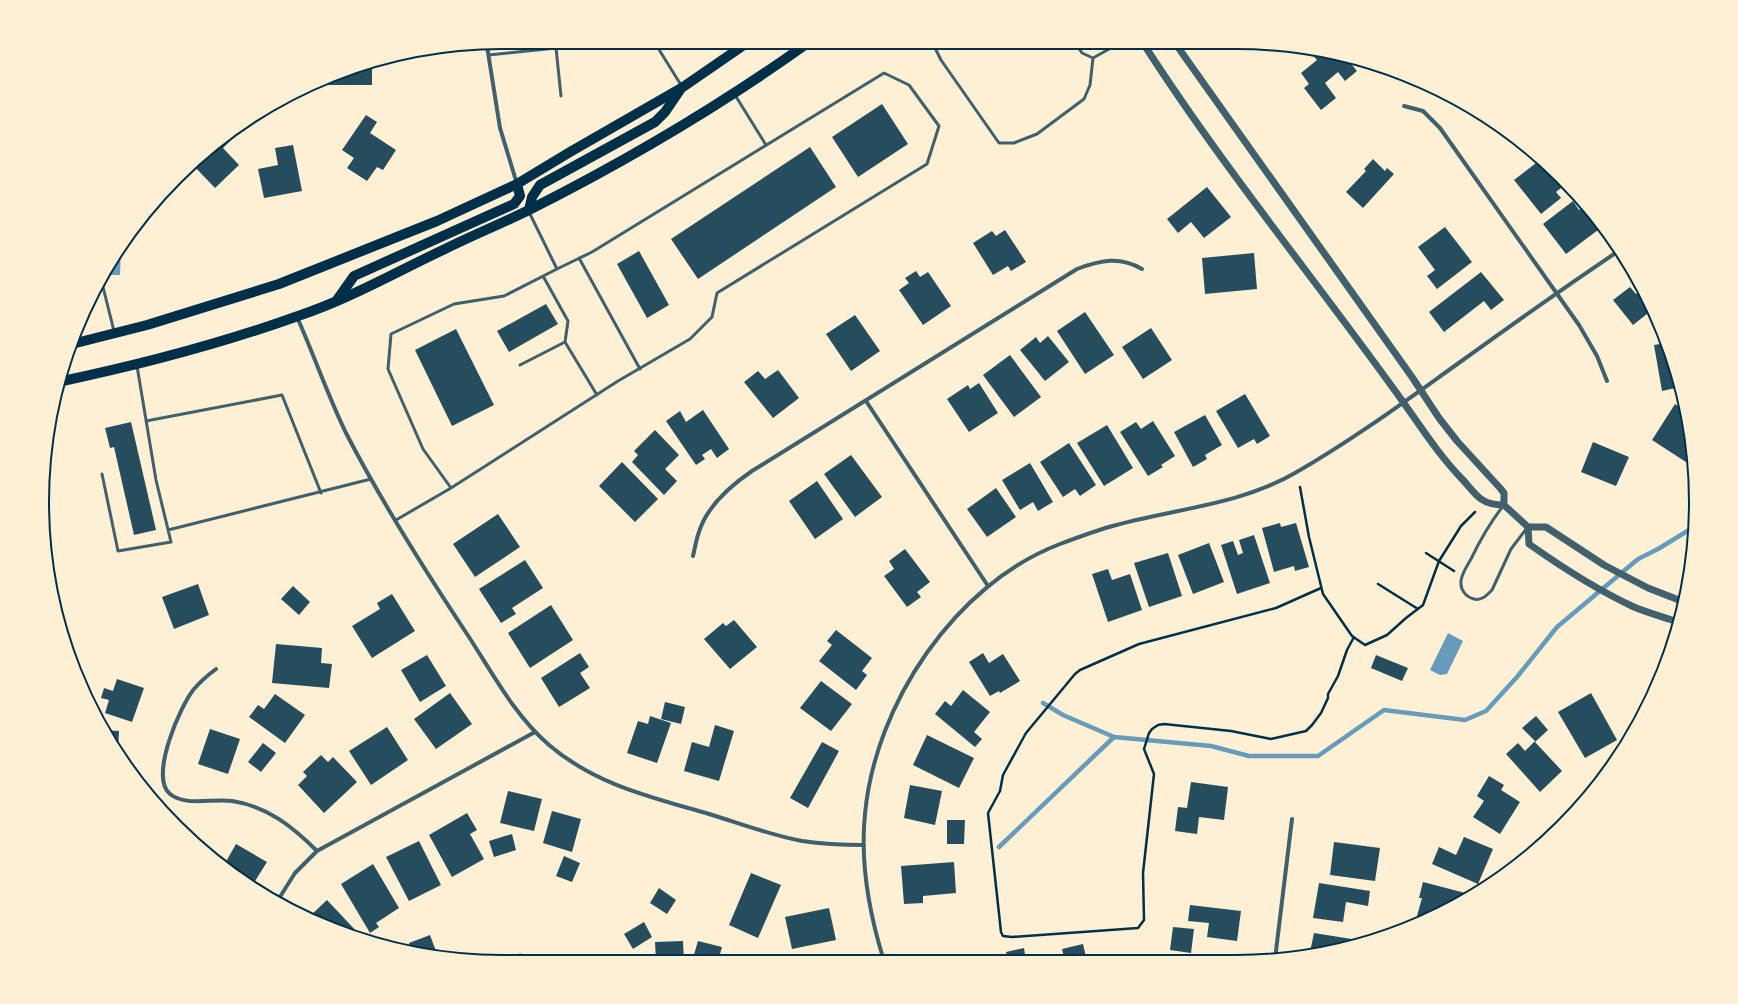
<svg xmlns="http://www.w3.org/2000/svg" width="1738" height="1004" viewBox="0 0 1738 1004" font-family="'PT Sans Narrow',sans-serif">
	<rect width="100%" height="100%" fill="#fdf0d5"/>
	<path fill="#669bbc" d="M121,245L120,275H109V265Z
		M1448,633L1463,641L1447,674L1440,675L1430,670Z"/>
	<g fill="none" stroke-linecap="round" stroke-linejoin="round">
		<path stroke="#669bbc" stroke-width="4.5" d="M1043,703L1063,715L1114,737L1211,746L1249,756H1318L1384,710L1465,720L1486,711L1517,677L1557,627L1638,559L1658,549L1694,527
			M999,847L1114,737"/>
	</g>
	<path fill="#264d5e" d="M1310,52L1347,59L1357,71L1345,81L1338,72L1325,83L1336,98L1321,110L1304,88L1309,84L1301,73L1317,60Z
		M377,61V64H372V85H325V79L354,66Z
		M882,104L908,144L858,177L832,137Z
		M366,115L377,122L370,133L396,150L383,170L377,167L367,181L347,168L354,158L342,150Z
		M226,135L231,140L223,148L239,165L215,188L192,164Z
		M293,145L302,191L264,198L258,169L278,165L275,148Z
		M810,147L836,187L698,279L671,239Z
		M1373,159L1385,171L1387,168L1394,174L1363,208L1346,192L1366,171L1364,169Z
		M1540,160L1560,176L1566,184L1556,192L1561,198L1541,214L1514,180Z
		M1207,187L1231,217L1204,238L1191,222L1178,233L1167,219Z
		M1573,201L1579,210L1585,206L1602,227L1566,254L1543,224Z
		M1445,227L1472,262L1437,289L1427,276L1435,270L1418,247Z
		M1005,230L1026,262L1011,271L1008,266L993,275L973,243L992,231L996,236Z
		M639,251L669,305L647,318L617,264Z
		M1254,253L1257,289L1205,294L1202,258Z
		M916,271L920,277L928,272L951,306L923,325L899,290L909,283L905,278Z
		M1481,272L1504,300L1491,310L1484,301L1444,332L1429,312Z
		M1630,287L1636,294L1642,290L1652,310L1633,325L1613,300Z
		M546,304L558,324L509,352L497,331Z
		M1085,312L1114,355L1085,374L1057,331Z
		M855,315L880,351L851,371L826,334Z
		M1151,328L1172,360L1143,379L1122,347Z
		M456,329L494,405L452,426L415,350Z
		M1048,336L1069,362L1045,381L1020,350L1036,337L1040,343Z
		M1666,343L1680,387L1662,391L1654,345Z
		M1010,355L1041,397L1014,417L983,375Z
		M778,370L799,398L773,418L744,382L758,371L765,379Z
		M979,383L998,413L969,432L947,399L968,385L970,389Z
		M1245,394L1270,436L1257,444L1254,439L1238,448L1216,411Z
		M1675,404L1687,412L1692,460L1689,464L1652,440Z
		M703,410L729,449L717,458L711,449L702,455L705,459L696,465L666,421L680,411L686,422Z
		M1205,415L1222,445L1205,455L1207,459L1193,467L1174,432Z
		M1153,421L1175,456L1161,465L1163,467L1148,476L1120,432L1136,422L1141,429Z
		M131,422L156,530L134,535L114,447L110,448L105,428Z
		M1107,425L1133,468L1104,486L1077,443Z
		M655,430L679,455L665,469L677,481L664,495L632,462L638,455L634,451Z
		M1593,442L1629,457L1616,486L1581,472Z
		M1069,443L1096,485L1080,496L1075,489L1063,497L1040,462Z
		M851,455L882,497L855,517L824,474Z
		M622,462L658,499L635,522L599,486Z
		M1030,463L1053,502L1038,511L1033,502L1020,510L1002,480Z
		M817,481L843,519L815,539L789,501Z
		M996,488L1016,517L987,537L967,509Z
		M498,514L520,547L475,577L453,544Z
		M1280,523L1281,527L1296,523L1309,567L1295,571L1294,566L1274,572L1262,528Z
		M1254,535L1270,583L1237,594L1221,545L1233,541L1238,555L1243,553L1239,540Z
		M1209,543L1224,582L1193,594L1178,555Z
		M905,549L930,582L917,592L921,597L907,607L884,576L894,569L889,561Z
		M1168,553L1182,596L1149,607L1134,563Z
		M525,560L543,588L512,608L516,614L501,623L479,589Z
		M1108,569L1112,580L1130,574L1142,610L1108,622L1092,574Z
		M198,584L209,615L174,629L162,597Z
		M293,586L310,602L299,615L281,599Z
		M392,594L415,631L372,658L352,626L380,609L377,603Z
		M551,605L573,640L530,668L508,633Z
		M734,620L757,647L730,669L704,639L723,623L726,626Z
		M836,630L872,658L862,671L867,675L856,690L819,661L832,645L827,641Z
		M276,644L322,648L321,663L332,664L329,688L272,683Z
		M580,653L589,667L580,673L590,688L559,707L541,678Z
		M983,653L989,663L1003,654L1020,681L1000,693L999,691L990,696L969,662Z
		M427,655L446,686L420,702L401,670Z
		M1376,655L1408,668L1402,681L1371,668Z
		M117,679L144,688L132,722L105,713L109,700L101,698L104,688L113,691Z
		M821,681L852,704L831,731L800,708Z
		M963,690L990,712L974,732L982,739L975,747L935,714L945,701L951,706Z
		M450,693L472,724L436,749L414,719Z
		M1591,693L1617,740L1585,758L1558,712Z
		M275,694L305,715L285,743L249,717L258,705L264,709Z
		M665,702L685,707L681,724L661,719Z
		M650,716L671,723L657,763L627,753L638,721L648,724Z
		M1536,716L1548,730L1535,742L1562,771L1540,792L1506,754L1518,743L1525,751L1535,741L1522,728Z
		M715,725L734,731L719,781L684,771L692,742L709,747Z
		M387,727L408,760L371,785L349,751Z
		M210,729L240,739L228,774L198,764Z
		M103,730L119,731L118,753L104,732Z
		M927,735L974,758L959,788L913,765Z
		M822,742L839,751L808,808L790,798Z
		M263,743L276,753L261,772L248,762Z
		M321,755L328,762L333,757L357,782L324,813L298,785L307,776L303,772Z
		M1489,776L1504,785L1501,790L1520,802L1500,834L1473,817L1484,801L1477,796Z
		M1191,782L1228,787L1224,820L1199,817L1197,834L1175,831L1178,807L1187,808Z
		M910,785L942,791L935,825L904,818Z
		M508,791L542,799L534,831L500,823Z
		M552,811L581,819L572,852L543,843Z
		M467,813L477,830L470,834L484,859L452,877L429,835Z
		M947,820H965L964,844H947Z
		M512,834L516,850L494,857L489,841Z
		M1464,837L1493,849L1478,884L1432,864L1439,847L1456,855Z
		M419,841L441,885L409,901L386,857Z
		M1334,842L1380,848L1375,881L1330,875Z
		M236,844L267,862L252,886L223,867Z
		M564,856L580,863L572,882L556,876Z
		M954,862L956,893L923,896V903L904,904L901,866Z
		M373,864L399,908L376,923L379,927L370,933L341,884Z
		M751,873L781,885L758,938L729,925Z
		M1423,882L1473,895L1466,900L1415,923L1422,898H1419Z
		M1319,883L1370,891L1368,906L1346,902L1343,922L1313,918Z
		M659,888L676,900L667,914L650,903Z
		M327,900L359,934L355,938L310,916Z
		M1190,905L1241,911L1237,941L1207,937L1209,923L1188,921Z
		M829,908L836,940L792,949L785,917Z
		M644,922L652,937L633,949L624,934Z
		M1173,927L1194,929L1191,953L1170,950Z
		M1314,933L1364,941V942L1310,952Z
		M430,935L437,954L411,949L409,943Z
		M683,941L684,961H656L655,942Z
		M698,941L722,947L718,961H705L693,958Z
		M1083,944L1087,961H1065L1062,949Z
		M1024,948L1026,961H1008L1006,952Z
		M520,953L529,961H512Z
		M842,954L843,961H801L800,960Z"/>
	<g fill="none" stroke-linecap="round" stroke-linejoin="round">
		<path stroke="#003049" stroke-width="2.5" d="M1300,487L1309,537L1323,594L1352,636L1365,645L1387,635L1406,618L1423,605L1439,561L1461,526L1475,512
			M1426,553L1454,571
			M1378,584L1418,609
			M1321,588L1276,608L1139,644L1080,670L1075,674L1026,733L1003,775L1000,791L988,813L1001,932L1003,936L1012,937L1138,928L1144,920L1143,873L1154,774L1144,749L1149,733L1152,729L1158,725L1164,724L1231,731L1271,739L1306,731L1312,725L1321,713L1328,698V694L1338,676L1347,650L1354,637"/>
		<path stroke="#3f606c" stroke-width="3" d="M933,44L941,60L999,143H1014L1037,134L1084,99L1090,85L1093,58
			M1076,44L1082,53L1093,58L1118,44
			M662,45L658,48L681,85
			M489,55L556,48L561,96
			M735,95L766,145
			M579,258L640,369
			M543,276L568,321L565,342L597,395
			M101,279L114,331
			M520,365L565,342
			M146,421L282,395L321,493
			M102,474L118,551L171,542L156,480L137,366
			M451,488L423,449L388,369L391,334L454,304L504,296L557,269
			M1503,506C1490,523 1480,540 1471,559C1467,566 1462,573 1461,581C1460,590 1466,597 1474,599C1482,601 1487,595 1492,590L1511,549L1527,528
			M396,520L451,488L618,381L690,339L712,317L717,293L927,164L939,126L909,85L884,73L592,252L557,269L529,212
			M168,530L371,479"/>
		<path stroke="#3f606c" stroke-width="4" d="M487,46L500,128L517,184
			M1404,106L1423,111L1440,128L1579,325L1597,356L1607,381
			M297,317C314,355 328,396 346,433C382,503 424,569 467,634C492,672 514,715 549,745C596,785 651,797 709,814C739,823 770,835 802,841C822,844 844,845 864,845
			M866,401L988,586
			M693,556C695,548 696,540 699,532C707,506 730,486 752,471L1077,269C1101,260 1120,256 1142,269
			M216,669C208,675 200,682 194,689C180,706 149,777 170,794C186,807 213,798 232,801C267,806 293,827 317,851
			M1551,835L1579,806
			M278,900L295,873L317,851L535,732
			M1275,959L1292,819
			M884,961C870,916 860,862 865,814C875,704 955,584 1060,544C1076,538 1092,532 1109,527C1170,509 1238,506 1295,473C1351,441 1404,402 1456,365C1510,326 1565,287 1620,250"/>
		<path stroke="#3f606c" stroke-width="7" d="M1143,43C1220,163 1310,273 1393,388C1416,419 1435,451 1462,479C1468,485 1474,494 1481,499C1488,504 1495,505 1504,505L1528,527H1546L1604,565L1648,588L1684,602
			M1175,43L1412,377L1439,418L1457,441L1500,488L1504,493V505
			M1528,527L1529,544C1563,568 1597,590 1634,607C1648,613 1664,617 1678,622"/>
		<path stroke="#003049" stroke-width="10" d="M529,210L532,197L540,185L655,122L665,112L680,90
			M337,300L354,276L514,204L520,196L517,184
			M72,344L147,325L279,284L437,221L517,184L570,152L683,87L744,45
			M58,382C139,365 220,344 298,316C349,299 396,272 445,249C473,235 503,223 531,209C626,161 718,107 805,45"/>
	</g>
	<path d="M0 0H1738V1004H0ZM502 49H1236A453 453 0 0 1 1689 502V502A453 453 0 0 1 1236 955H502A453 453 0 0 1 49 502V502A453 453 0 0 1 502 49Z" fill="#fdf0d5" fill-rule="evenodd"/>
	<path fill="none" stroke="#003049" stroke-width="2" d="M502 49H1236A453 453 0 0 1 1689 502V502A453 453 0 0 1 1236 955H502A453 453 0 0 1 49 502V502A453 453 0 0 1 502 49Z"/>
</svg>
